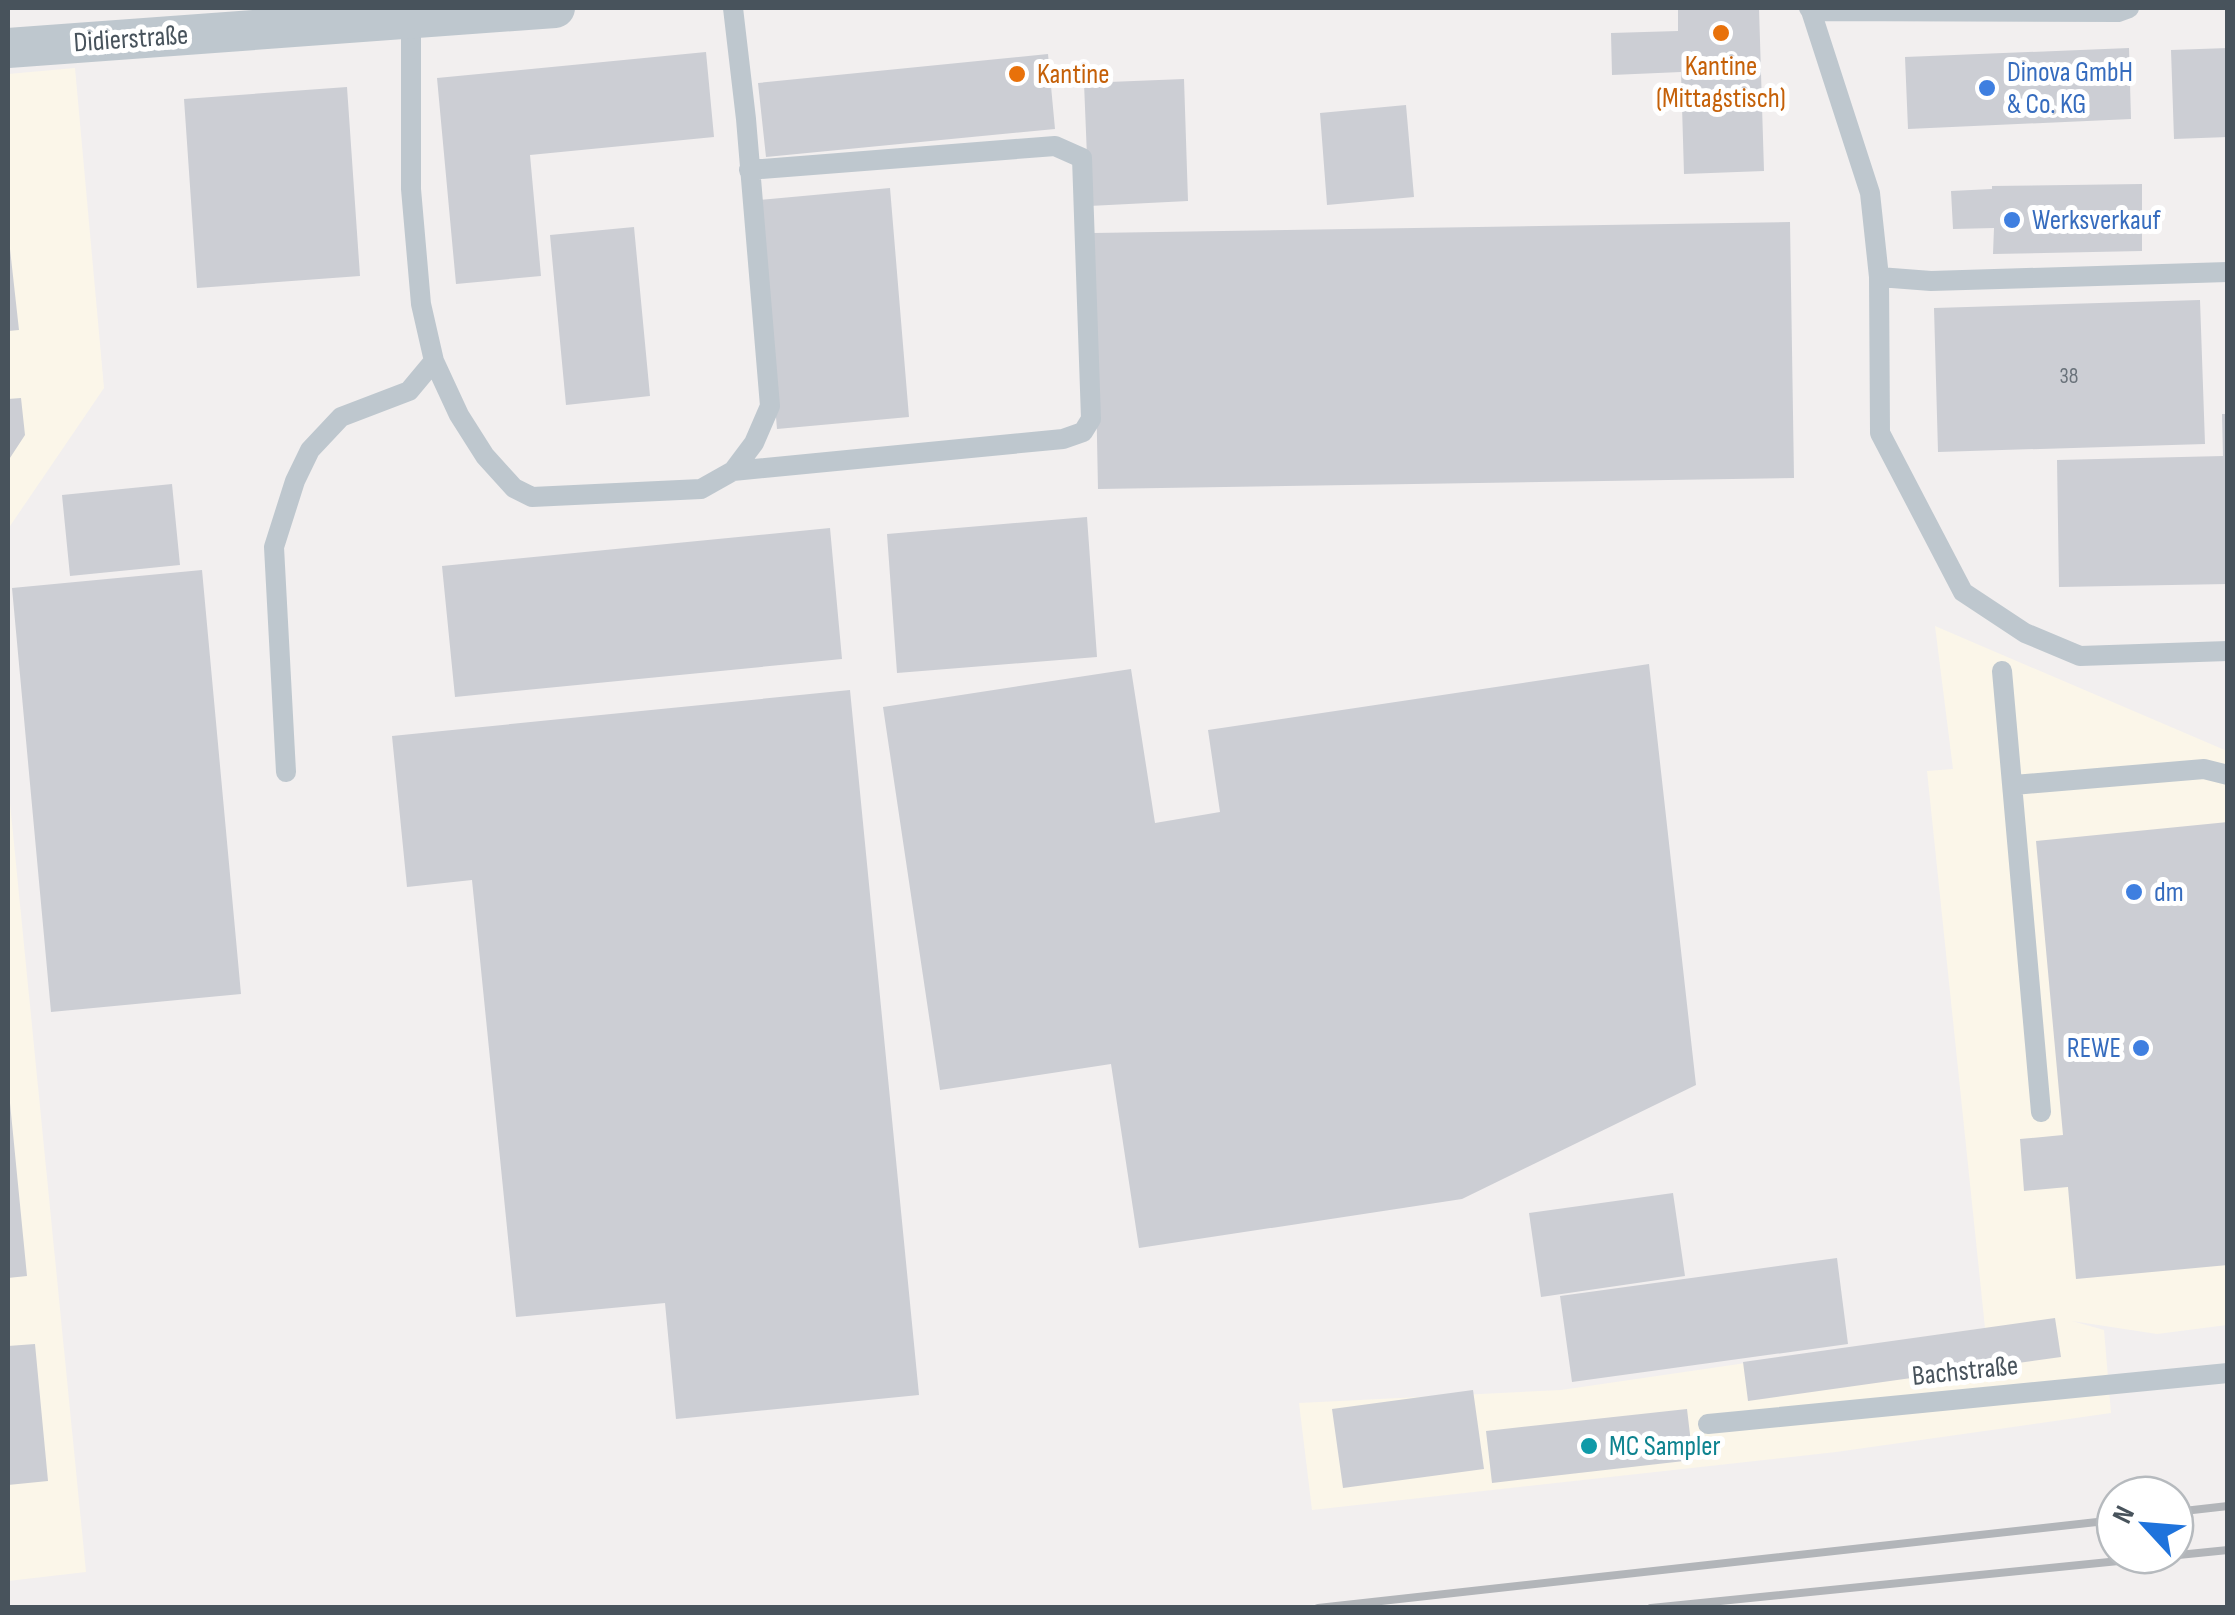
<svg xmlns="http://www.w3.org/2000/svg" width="2235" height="1615" viewBox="0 0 2235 1615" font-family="'Sofia Sans Condensed',sans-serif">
	<rect width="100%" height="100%" fill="#f2efef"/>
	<path fill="#fbf6e9" d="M75,68L104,388L8,529V74Z
		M1935,626L2227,751V1325L2157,1334L2072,1321L2104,1330L2111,1413L1836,1452L1312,1510L1299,1403L1561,1390L1985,1328L1927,771L1953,769Z
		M8,783L86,1572L8,1581Z"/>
	<path fill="#ccced4" d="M1759,8L1764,171L1684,174L1681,72L1612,75L1611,33L1678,31V9Z
		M2129,48L2131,119L1908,129L1905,57Z
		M2228,48V137L2174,139L2171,50Z
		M706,52L714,137L530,155L541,276L456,284L437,78Z
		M1048,54L1055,129L766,157L758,83Z
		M1184,79L1188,201L1089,206L1084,83Z
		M347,87L360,276L197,288L184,99Z
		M1406,105L1414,197L1327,205L1320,113Z
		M2142,184V251L1993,254L1994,228L1953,229L1951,191L1992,189V186Z
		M890,188L909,417L777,429L758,200Z
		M1790,222L1794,478L1098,489L1093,233Z
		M634,227L650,396L566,405L550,235Z
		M8,249H10L19,330L8,331Z
		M2200,300L2205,444L1938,452L1934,308Z
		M21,398L25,435L8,461V399Z
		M2222,414H2228V584L2059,587L2057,460L2223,456Z
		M172,484L180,565L70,576L62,495Z
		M1087,517L1097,657L897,673L887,534Z
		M830,528L842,659L455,697L442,566Z
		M202,570L241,994L51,1012L12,588Z
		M1649,664L1696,1085L1462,1199L1139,1248L1111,1064L940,1090L883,707L1131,669L1155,823L1220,812L1208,730Z
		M850,690L919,1395L676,1419L665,1303L516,1317L472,880L407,887L392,736Z
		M2228,822V1265L2076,1279L2068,1187L2024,1191L2020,1139L2063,1135L2036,841Z
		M10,1103L27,1276L8,1278V1104Z
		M1673,1193L1685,1276L1541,1297L1529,1213Z
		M1837,1258L1848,1344L1572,1382L1560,1296Z
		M2055,1318L2061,1357L1748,1401L1743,1362Z
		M35,1344L48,1481L8,1485V1346Z
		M1473,1390L1484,1469L1343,1488L1332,1409Z
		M1687,1409L1693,1460L1492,1483L1486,1431Z"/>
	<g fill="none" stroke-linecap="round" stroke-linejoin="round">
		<path stroke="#bec7ce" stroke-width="20" d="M1809,8L1811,11L2118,12L2129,8
			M1811,11L1870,193L1879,277L1880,433L1963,592L2025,633L2080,656L2228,651
			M411,19V189L421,304L434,361L459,415L485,456L514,488L532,497L701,489L733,471L754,443L770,406L746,119L733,8
			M1879,277L1931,281L2228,272
			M733,471L1063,439L1083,432L1091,419L1082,158L1055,146L749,170
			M2002,671L2041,1112
			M286,772L274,547L295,481L310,450L341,417L409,391L434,361
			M2014,785L2204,769L2228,775
			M1708,1424L2228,1373"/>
		<path stroke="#bec7ce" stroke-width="40" d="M8,48L555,8"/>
		<path stroke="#b2b5b9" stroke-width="8" d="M2175,1512L2228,1506
			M1318,1608L2115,1520
			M1651,1608L2228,1550"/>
	</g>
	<g fill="#e8710a" stroke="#fff" stroke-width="4">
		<circle cx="1721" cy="33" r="10"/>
		<circle cx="1017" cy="74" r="10"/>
	</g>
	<g fill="#3f7fe0" stroke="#fff" stroke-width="4">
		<circle cx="1987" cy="88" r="10"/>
		<circle cx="2012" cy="220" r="10"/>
		<circle cx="2134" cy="892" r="10"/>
		<circle cx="2141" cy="1048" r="10"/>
	</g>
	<circle fill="#0f9aa8" stroke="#fff" stroke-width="4" cx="1589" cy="1446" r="10"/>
	<g text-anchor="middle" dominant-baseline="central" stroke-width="10" stroke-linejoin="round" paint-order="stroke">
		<g font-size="22" fill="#69727a">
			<text x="2069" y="376">38</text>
		</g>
		<g font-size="28" fill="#48535c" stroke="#fff">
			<text transform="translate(131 39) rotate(-4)">Didierstraße</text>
			<text transform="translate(1965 1371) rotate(-6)">Bachstraße</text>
		</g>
		<g font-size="28" fill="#c56008" stroke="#fff">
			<text x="1721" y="66">Kantine<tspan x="1721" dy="32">(Mittagstisch)</tspan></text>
			<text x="1037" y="74" text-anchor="start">Kantine</text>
		</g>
		<g font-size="28" fill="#366cbe" stroke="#fff" text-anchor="start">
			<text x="2007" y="72">Dinova GmbH<tspan x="2007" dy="32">&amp; Co. KG</tspan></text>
			<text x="2032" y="220">Werksverkauf</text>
			<text x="2154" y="892">dm</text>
			<text x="2121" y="1048" text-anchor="end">REWE</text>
		</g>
		<g font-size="28" fill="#0d838f" stroke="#fff" text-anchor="start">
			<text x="1609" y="1446">MC Sampler</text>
		</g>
	</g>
	<rect width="2235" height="1615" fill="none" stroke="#48535c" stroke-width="20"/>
	<g transform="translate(2145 1525) rotate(296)"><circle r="48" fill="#ffffff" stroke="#b6babe" stroke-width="2.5"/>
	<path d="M0-8L18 38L0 25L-18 38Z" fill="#1f73dc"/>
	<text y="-15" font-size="28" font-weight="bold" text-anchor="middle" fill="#48535c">N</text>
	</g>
</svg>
